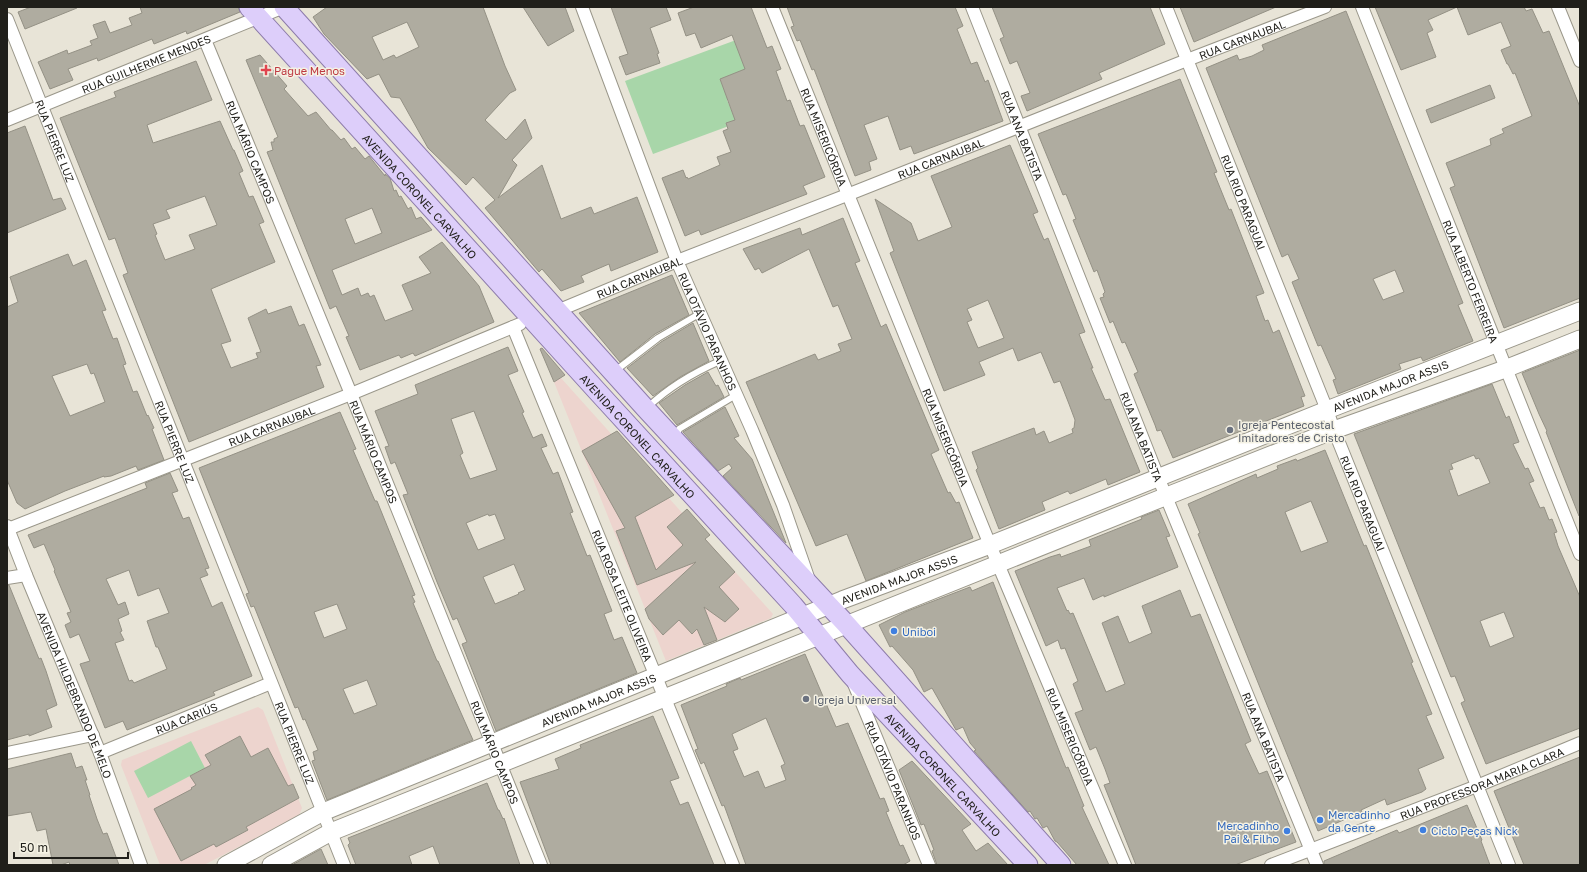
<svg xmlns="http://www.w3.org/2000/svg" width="1587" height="872" viewBox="0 0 1587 872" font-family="'Golos Text',sans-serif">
	<rect width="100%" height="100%" fill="#e8e4d7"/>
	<path fill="#edd4ce" d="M561,378L773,614L771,618L666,661L554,382Z
		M258,707L263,710L302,808L299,815L204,865H160L121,765L122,760Z"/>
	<path fill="#a8d6a9" d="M736,40L745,60L750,90L727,100L737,123L653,154L625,81Z
		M191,741L205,768L148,798L134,771Z"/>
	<path fill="#afaca0" stroke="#949185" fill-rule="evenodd" d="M31,7H77V8L25,29L18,12Z
		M140,7H238L240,12L187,34L186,31L154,44L152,39L98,61L97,58L68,69L73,80L50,89L38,62L67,50L68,54L92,45L90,41L98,38L93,25L105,21L110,33L132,25L129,18L142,13Z
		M327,7H483L505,66L516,90L510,93L485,120L506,140L525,119L532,138L512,160L517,165L498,198L542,165L561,219L591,207L594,214L637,197L658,252L611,271L609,264L581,276L584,282L561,291L542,269L539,272L485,208L495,200L473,177L466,185L428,148L400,98L391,97L379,74L367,79L324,34L313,17ZM407,22L419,47L396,58L394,55L383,60L372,37Z
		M523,7H565L574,31L548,46Z
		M611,7H666L671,20L650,28L659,53L657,54L660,63L626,75L619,57L628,54Z
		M694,7H751L767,48L772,46L781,69L776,71L787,101L790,100L800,126L804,125L825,177L803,186L807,194L701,235L699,230L685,236L662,178L683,170L686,178L687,177L688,179L720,165L717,157L731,152L723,131L728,129L726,123L735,120L720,79L745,69L732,35L701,48L695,33L686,36L678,13Z
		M787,7H955L963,26L957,29L971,64L977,62L985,82L988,80L1003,121L914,154L911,146L900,150L888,116L864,125L877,159L869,162L871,170L855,176L814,69L812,70L800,40L797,41L791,27L794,26Z
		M992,7H1150L1165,44L1099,73L1102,79L1027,111L1021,96L1030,93L1017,61L1010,64L1000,39L1004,37Z
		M1180,7H1276L1194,42Z
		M1375,7H1524L1526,11L1532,9L1543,33L1549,31L1580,107V298L1504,328L1450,188L1455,186L1446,163L1491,145L1490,139L1504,133L1502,129L1532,116L1515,73L1513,74L1508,64H1507L1501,50L1511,46L1501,22L1468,35L1457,7L1428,20L1433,30L1427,33L1436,57L1401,70Z
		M1346,11L1463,303L1458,305L1473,341L1423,361L1421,357L1399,364L1401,369L1338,394L1333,380L1336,379L1321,345L1318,346L1292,282L1299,279L1288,254L1282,257L1206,68L1237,55L1239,60L1252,56L1264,50L1262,45ZM1395,270L1404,292L1383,300L1373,279Z
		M260,55L287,86L284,89L308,116L316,112L331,130H332L341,140L344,138L352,149L355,147L365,159L369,156L385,176V174L390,178L394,191L396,190L399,197L401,196L408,209L411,207L416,219L421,217L432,230L332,270L342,295L358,288L361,296L368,293L370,297L374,295L385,321L413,310L402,285L431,273L419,257L442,242L479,286L494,322L415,356L413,353L401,358L399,355L360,370L346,337L349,336L336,306L330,309L267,152L273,150L271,142H274V139L278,137L246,60ZM372,208L382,233L355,244L345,219Z
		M196,61L212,100L147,125L153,143L220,121L233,150H234L243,171L239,173L249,197L253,196L264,222L259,224L275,262L211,289L231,341L221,344L231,368L258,358L256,353L261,352L248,318L266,309L268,314L291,306L299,326L304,324L321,365L316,366L324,387L189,442L123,275L128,273L115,238L109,240L60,118L116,97L114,92ZM205,196L217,225L189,235L195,249L165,260L155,235L157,234L153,224L170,218L166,210Z
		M1180,79L1217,172L1214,173L1229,210L1231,209L1264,293L1256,296L1265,321L1268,320L1273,333L1279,330L1305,396L1301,397L1304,406L1173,458L1161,430L1157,431L1155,425L1134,374L1138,372L1125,342L1122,343L1113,321L1110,323L1100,298L1104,297L1103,294L1105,292L1097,270L1094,272L1073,220L1076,219L1066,194L1063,195L1038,134Z
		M1490,85L1495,98L1431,123L1426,110Z
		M25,126L53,200L61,198L66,209L7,233V133Z
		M1010,145L1038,212L1033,214L1044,240L1048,238L1085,332L1079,334L1093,368H1091L1105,400L1110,399L1140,472L1108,485L1106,479L1070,494L1068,491L1042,502L1045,510L999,529L976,470L978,468L972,452L1034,428L1036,435L1044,431L1049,443L1073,433L1072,429L1074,428L1075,420L1069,404L1060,381L1054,383L1041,352L1018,361L1013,348L979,362L985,375L944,391L890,253L894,251L875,199L911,223L918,241L952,227L931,176ZM988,300L1004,338L978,348L967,322L972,320L967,309Z
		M843,218L860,261L855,263L864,285L881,327L886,324L939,450L931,454L948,493L950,492L956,503L959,502L973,538L866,581L847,534L816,546L746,382L815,354L818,360L841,351L838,344L852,339L838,305L833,307L809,249L762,273L759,268L755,270L743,249L800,228L802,235Z
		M68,254L73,266L86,260L106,310L102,311L113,339L117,338L126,364L123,365L133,392L137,391L147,416L148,415L154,428L152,429L164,460L138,470L136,466L111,476L104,477V476L65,491L25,509L17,503L7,480V307L18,302L10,277ZM87,364L91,374L94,373L105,402L70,416L52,376Z
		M672,275L689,315L655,334L620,362L579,313Z
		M693,323L709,361L680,377L653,396L627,368L661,342Z
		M508,347L518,371L508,375L524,412L522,413L533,438L542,434L547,446L541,448L553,474L558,472L573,512L570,513L587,556L590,555L612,611L604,614L614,640L622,637L637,673L496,731L462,644L467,642L457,618L453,620L437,582L403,495L408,494L395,462L391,464L385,447L389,446L375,411L418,394L415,385ZM474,411L497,470L470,479L460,455L463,453L451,419ZM488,514L489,516L495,514L505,539L478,550L466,523ZM514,564L525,590L518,593L519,594L495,604L483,577Z
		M542,348L565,375L554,382L540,349Z
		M1580,350V516H1579L1546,432L1547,431L1539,414L1522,373Z
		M708,372L716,386L718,385L724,397L677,425L659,403L685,385Z
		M1492,384L1506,418L1509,416L1519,442L1513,444L1525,469L1528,468L1534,481L1529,483L1540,508L1544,507L1549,520L1552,519L1557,532L1554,533L1558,546L1580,597V728L1486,764L1461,703L1465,701L1455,676L1451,677L1354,434ZM1474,455L1476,459L1479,458L1490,483L1458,496L1449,470L1453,469L1451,464ZM1504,612L1514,637L1490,647L1480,621Z
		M725,407L739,436L734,438L752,459L786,543L723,476L732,468L729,464L718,471L683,432Z
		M340,412L356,449L353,450L375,501H377L415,595L412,596L415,602L413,603L437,661H438L473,740L327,800L312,761L315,760L313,752L318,750L305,719L303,720L298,707L295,708L254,606L251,607L246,594L249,593L199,468ZM337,604L347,629L324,638L314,612ZM367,680L377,705L354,714L343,689Z
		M617,431L674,495L635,517L656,570L683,545L667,527L687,509L710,535L705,539L735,572L719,587L739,609L725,622L704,607L717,640L704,645L697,629L692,634L679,620L663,635L649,619L645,609L696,562L637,585L616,531L625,528L582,451Z
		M1325,450L1364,546L1366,545L1413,662L1411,663L1432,714L1426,716L1444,758L1418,769L1426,789L1422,792L1387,805L1385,799L1361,810L1362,812L1318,831L1202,544L1198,534L1200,533L1188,504L1256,474L1257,478L1278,469L1277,466L1296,459L1297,461ZM1311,501L1328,542L1301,552L1285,512Z
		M170,473L178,491L172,493L183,519L189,517L209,568L205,569L208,575L200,578L212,607L222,602L252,676L213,692L215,695L127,730L123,721L105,728L80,664L90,661L79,634L70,638L65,625L71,622L67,613L71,612L54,571L55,570L44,544L34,548L28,535L147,488L145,483ZM129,570L138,596L159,588L169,613L147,621L156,647H158L167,669L134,683L132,680L129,681L115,643L124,640L120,632L122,631L118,619L129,614L125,602L118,605L106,579Z
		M1159,510L1170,536L1166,537L1178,567L1104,597V595L1093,600L1084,578L1057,588L1067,611L1068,610L1070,614L1073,613L1106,692L1125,684L1102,623L1118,616L1129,643L1152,633L1142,606L1180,590L1191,617L1200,614L1251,741L1245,744L1259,774L1267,771L1296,842L1235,865H1136L1104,785L1110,783L1105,769L1096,747L1090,750L1075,713L1083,710L1073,684L1078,681L1065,648L1061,649L1058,640L1046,646L1015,571L1050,557L1060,554L1061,557L1091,546L1089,540L1142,519L1141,517Z
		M993,582L1015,640L1066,768L1068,767L1084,806L1082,807L1109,865H1077L1057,842L1055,841L1047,826L1043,828L1037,818L1035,819L1030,811L1028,812L974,751L976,750L970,743L963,727L956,730L932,688L924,692L913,670L892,646L890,647L879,625L905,612L970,587L972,591Z
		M7,585H9L39,659L41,658L46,671L57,705L46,710L52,727L29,736V734L7,740Z
		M805,654L836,727L848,723L880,799L884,798L889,811L886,812L900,846L903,845L910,861L903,865H746L724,805L722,806L704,762L701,764L695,750L698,749L681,705L727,686L726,684L740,678L741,680ZM766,718L785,764L781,766L786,780L765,788L758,771L744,777L733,751L738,749L732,734Z
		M653,716L679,778L670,781L680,805L688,802L714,865H551L520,782L559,769L555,759L581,748L580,745Z
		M240,736L251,757L268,748L288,786L293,784L299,798L246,827L248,830L216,847L214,844L181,861L154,809L192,789L191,788L196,785L190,776L211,765L205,755Z
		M71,753L76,768L82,766L87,780H85L90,795H89L97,819L103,834L107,833L119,865H70L69,862L61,865H53L46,829L37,831L31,812L7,816V769Z
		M1580,757V865H1524L1494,791Z
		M912,761L971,824L962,830L976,851L988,843L1008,865H937L932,851L934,850L924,824L921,825L899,770Z
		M487,783L498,810H499L503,819L504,818L520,865H440L433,846L409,856L412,865H356L348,845L350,843L348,838Z
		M1467,805L1482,840L1481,841L1490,865H1324V861L1397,830L1399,833Z
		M321,849L328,865H292L319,850Z"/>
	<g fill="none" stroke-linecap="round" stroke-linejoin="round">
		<g stroke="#9a978a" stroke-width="8">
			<path id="lane" d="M615,371L658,338L699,314
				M648,407C668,388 695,372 720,361
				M676,437L679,429L736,395"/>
		</g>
		<g stroke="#9a978a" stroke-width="14">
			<g id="street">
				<path id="s1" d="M582,7L677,261L752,430L783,505L809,580"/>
				<path id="s2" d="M772,7L990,545L1125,865"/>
				<path id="s3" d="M972,7L1158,477L1317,865"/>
				<path id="s4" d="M1166,7L1327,410L1334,430L1509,865"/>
				<path id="s5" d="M1362,7L1580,554"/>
				<path d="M1558,7L1580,61"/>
				<path id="s6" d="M7,19L344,865"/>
				<path id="s7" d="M205,40L351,394L541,865"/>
				<path id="s8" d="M7,120L284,7"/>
				<path id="s9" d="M557,311L677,261L847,195L1187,60L1325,7"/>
				<path id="s10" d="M513,327L733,865"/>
				<path id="s11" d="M7,526L26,575L100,753L141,865"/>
				<path id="s12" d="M8,529L351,394L520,324"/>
				<path d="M7,578L26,575"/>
				<path id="s13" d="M854,684L929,865"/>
				<path d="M7,753L93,735"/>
				<path id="s14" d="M100,753L271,683"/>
				<path id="s15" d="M1271,865L1477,786L1580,743"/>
			</g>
		</g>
		<g stroke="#9a978a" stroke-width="19">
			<g id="secondary">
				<path id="s16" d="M226,865L323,812L492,743L842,600L990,545L1327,410L1580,311"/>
				<path d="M271,865L331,832L1167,496L1334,430L1505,369L1580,339"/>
			</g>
		</g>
		<g stroke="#8d7caa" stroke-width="21">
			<g id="primary">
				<path id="s17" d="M249,7L597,391L793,605L850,674L1028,865"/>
				<path d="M284,7L646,409L846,624L1061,865"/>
			</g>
		</g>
		<use href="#lane" stroke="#fff" stroke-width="6"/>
		<use href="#street" stroke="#fff" stroke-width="12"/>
		<use href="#secondary" stroke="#fff" stroke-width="17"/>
		<use href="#primary" stroke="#ddcefa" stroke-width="19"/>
	</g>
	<path fill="#e0444e" stroke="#f5f2e4" stroke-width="1.5" d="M264 64h4v4h4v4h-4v4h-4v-4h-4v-4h4z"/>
	<g fill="#6b7280" stroke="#f5f2e4" stroke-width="1.5">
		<circle cx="1230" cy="430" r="4"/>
		<circle cx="806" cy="699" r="4"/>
	</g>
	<g fill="#3f7fe0" stroke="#f5f2e4" stroke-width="1.5">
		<circle cx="894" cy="631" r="4"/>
		<circle cx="1320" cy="820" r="4"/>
		<circle cx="1423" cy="830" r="4"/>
		<circle cx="1287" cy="831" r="4"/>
	</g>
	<g text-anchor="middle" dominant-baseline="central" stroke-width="3" stroke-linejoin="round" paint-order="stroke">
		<g font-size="11" fill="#201f1a" stroke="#f5f2e4">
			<text stroke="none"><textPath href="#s9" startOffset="737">RUA CARNAUBAL</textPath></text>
			<text stroke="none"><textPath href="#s8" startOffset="150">RUA GUILHERME MENDES</textPath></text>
			<text stroke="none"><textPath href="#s3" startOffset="138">RUA ANA BATISTA</textPath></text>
			<text stroke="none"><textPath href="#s2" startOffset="140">RUA MISERICÓRDIA</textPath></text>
			<text stroke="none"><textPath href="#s6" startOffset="131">RUA PIERRE LUZ</textPath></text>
			<text stroke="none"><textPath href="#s7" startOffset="121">RUA MÁRIO CAMPOS</textPath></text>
			<text stroke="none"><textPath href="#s9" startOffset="413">RUA CARNAUBAL</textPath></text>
			<text stroke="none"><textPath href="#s17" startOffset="255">AVENIDA CORONEL CARVALHO</textPath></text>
			<text stroke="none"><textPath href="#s4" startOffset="210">RUA RIO PARAGUAI</textPath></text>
			<text stroke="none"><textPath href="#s9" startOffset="89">RUA CARNAUBAL</textPath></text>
			<text stroke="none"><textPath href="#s5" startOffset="295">RUA ALBERTO FERREIRA</textPath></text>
			<text stroke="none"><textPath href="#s1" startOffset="348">RUA OTÁVIO PARANHOS</textPath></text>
			<text stroke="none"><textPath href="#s16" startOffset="1260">AVENIDA MAJOR ASSIS</textPath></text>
			<text stroke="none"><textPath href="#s12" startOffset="283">RUA CARNAUBAL</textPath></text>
			<text stroke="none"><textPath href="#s17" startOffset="579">AVENIDA CORONEL CARVALHO</textPath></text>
			<text stroke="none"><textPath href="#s2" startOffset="464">RUA MISERICÓRDIA</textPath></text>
			<text stroke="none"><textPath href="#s3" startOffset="462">RUA ANA BATISTA</textPath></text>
			<text stroke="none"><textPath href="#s6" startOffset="455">RUA PIERRE LUZ</textPath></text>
			<text stroke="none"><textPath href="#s7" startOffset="445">RUA MÁRIO CAMPOS</textPath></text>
			<text stroke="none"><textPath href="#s4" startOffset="534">RUA RIO PARAGUAI</textPath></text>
			<text stroke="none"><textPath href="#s16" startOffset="732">AVENIDA MAJOR ASSIS</textPath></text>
			<text stroke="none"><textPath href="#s10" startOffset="290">RUA ROSA LEITE OLIVEIRA</textPath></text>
			<text stroke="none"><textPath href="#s11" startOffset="182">AVENIDA HILDEBRANDO DE MELO</textPath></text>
			<text stroke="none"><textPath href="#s16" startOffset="408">AVENIDA MAJOR ASSIS</textPath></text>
			<text stroke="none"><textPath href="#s14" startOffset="93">RUA CARIÚS</textPath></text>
			<text stroke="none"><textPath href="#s2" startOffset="788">RUA MISERICÓRDIA</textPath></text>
			<text stroke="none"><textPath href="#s3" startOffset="786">RUA ANA BATISTA</textPath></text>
			<text stroke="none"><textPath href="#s6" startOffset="779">RUA PIERRE LUZ</textPath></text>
			<text stroke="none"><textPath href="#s7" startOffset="769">RUA MÁRIO CAMPOS</textPath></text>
			<text stroke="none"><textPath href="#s17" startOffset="1035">AVENIDA CORONEL CARVALHO</textPath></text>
			<text stroke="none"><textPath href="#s13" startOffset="104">RUA OTÁVIO PARANHOS</textPath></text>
			<text stroke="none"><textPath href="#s15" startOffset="226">RUA PROFESSORA MARIA CLARA</textPath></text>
		</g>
		<g font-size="11" fill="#be3a42" stroke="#f5f2e4" text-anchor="start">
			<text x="274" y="70">Pague Menos</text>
		</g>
		<g font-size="11" fill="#5b616d" stroke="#f5f2e4" text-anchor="start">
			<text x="1238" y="424">Igreja Pentecostal<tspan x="1238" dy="13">Imitadores de Cristo</tspan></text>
			<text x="814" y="699">Igreja Universal</text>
		</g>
		<g font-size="11" fill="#366cbe" stroke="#f5f2e4" text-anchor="start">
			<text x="902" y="631">Uniboi</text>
			<text x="1328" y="814">Mercadinho<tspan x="1328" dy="13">da Gente</tspan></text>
			<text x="1279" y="825" text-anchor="end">Mercadinho<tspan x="1279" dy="13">Pai &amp; Filho</tspan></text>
			<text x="1431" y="830">Ciclo Peças Nick</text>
		</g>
	</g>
	<rect width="1587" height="872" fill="none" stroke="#201f1a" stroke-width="16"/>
	<path d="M14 852v6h114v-6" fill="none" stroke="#201f1a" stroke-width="2"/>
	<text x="20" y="852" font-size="12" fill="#201f1a" stroke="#f5f2e4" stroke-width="3" paint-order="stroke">50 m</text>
</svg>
